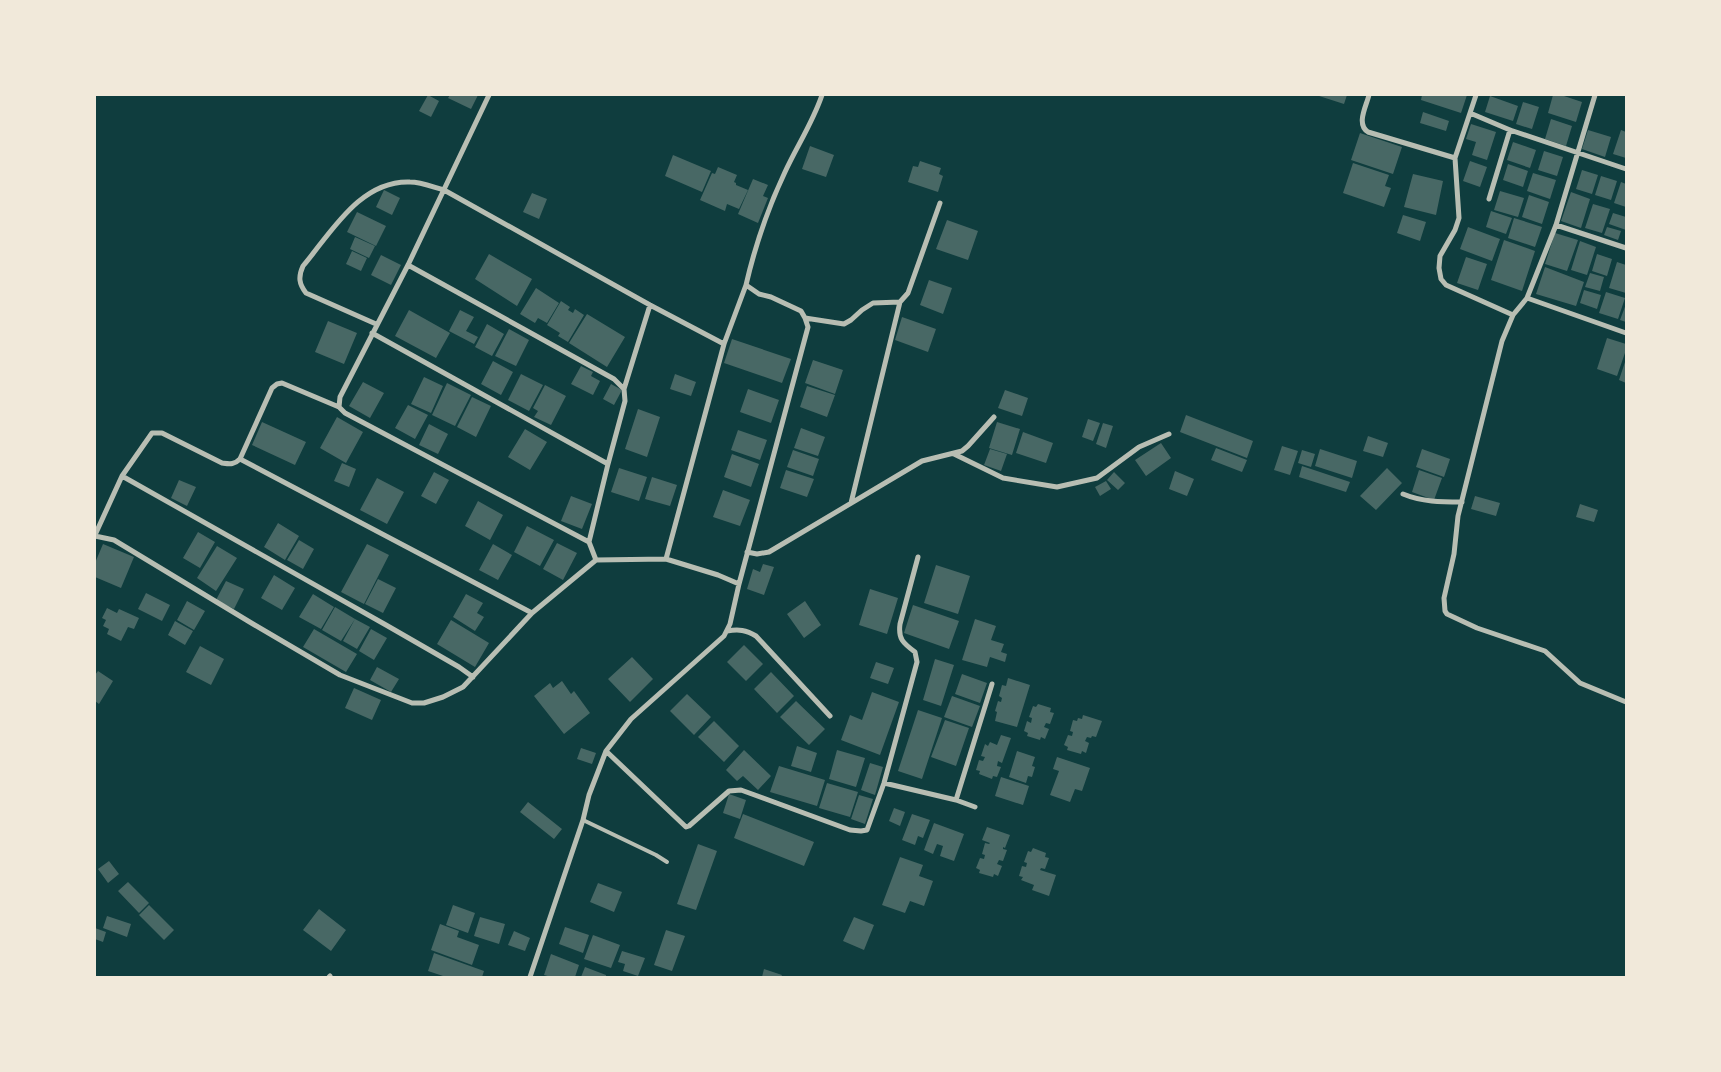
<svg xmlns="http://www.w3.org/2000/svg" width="1721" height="1072" viewBox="0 0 1721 1072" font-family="Roboto,sans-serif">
	<rect width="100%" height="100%" fill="#0f3d3e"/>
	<path fill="#486865" d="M428,95L439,101L431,117L419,111Z
		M450,95H478L471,109L448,98Z
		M1316,95H1347L1344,104Z
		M1422,95H1467L1461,113L1421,100Z
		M1553,95H1561L1582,102L1576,122L1548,113Z
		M1490,96L1518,106L1513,121L1485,112Z
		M1523,102L1539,107L1532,129L1516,124Z
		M1423,112L1449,121L1446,131L1420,123Z
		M1551,119L1572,126L1566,146L1545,139Z
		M1471,124L1496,132L1487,160L1472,155L1476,142L1466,139Z
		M1588,130L1611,137L1605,157L1582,149Z
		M1621,130L1626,132V158L1613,154Z
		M1360,133L1402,147L1393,174L1351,160Z
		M1513,142L1536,150L1530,168L1507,160Z
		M810,146L834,155L826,177L802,169Z
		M1544,151L1563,157L1557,176L1538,170Z
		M673,155L711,171L702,192L665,176Z
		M920,161L941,168L939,174L943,176L938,192L908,182L913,166L918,167Z
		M1470,161L1487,167L1480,187L1463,181Z
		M1353,163L1389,175L1385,186L1391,188L1384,207L1343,193Z
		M1508,164L1528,171L1523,187L1503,180Z
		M718,167L737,175L734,182L736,183V185L748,190L739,209L727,204L725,211L700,200L712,173L715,174Z
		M1582,170L1598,175L1592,194L1576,189Z
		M1533,173L1556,180L1550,199L1527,191Z
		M1413,174L1443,181L1436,215L1404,207Z
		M1601,176L1617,181L1611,200L1595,195Z
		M753,179L768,185L763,196L768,198L758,223L738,214Z
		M1621,182L1626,184V207L1614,203Z
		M384,190L400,198L392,215L376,207Z
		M1500,191L1524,198L1518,217L1494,210Z
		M1571,192L1590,199L1581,228L1561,221Z
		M532,193L547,199L539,219L523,212Z
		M1529,195L1549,202L1542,224L1522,217Z
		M1593,204L1610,209L1602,233L1585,228Z
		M1491,211L1512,218L1506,234L1486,227Z
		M357,212L386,226L376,246L347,232Z
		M1613,213L1626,217V230L1609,224Z
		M1403,215L1426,222L1420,241L1397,233Z
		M1514,218L1542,227L1535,247L1508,238Z
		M947,220L978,231L968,260L936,249Z
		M1468,227L1500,239L1492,261L1460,249Z
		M1607,227L1621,231L1618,240L1604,235Z
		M1555,233L1578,240L1567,271L1545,264Z
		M355,237L375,246L369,258L350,249Z
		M1504,240L1535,251L1522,291L1491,280Z
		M1580,241L1596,247L1587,275L1571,270Z
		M352,251L367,258L361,271L346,264Z
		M489,254L532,279L517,306L475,279Z
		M1597,254L1612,259L1607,276L1592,271Z
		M381,255L401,265L391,285L371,275Z
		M1466,257L1487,264L1478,290L1457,283Z
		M1617,262L1626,265V293L1609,288Z
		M1545,267L1584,282L1576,306L1536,294Z
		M1590,273L1604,277L1600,291L1585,287Z
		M929,280L952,288L943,314L920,305Z
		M536,288L559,303L547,323L538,318L535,323L520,314Z
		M1584,290L1601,295L1597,309L1580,303Z
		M1606,292L1625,298L1618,319L1599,313Z
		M561,301L570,307L568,310L573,313L575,309L584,315L568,342L558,336L560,333L547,325Z
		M1626,304V322L1620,320Z
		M409,310L450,333L436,358L395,336Z
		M460,310L474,317L466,331L478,337L474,344L449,331Z
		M587,314L625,337L607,367L569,343Z
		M902,317L936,329L928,352L895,340Z
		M328,321L357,333L344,364L315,352Z
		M487,324L504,334L492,356L475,347Z
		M509,329L529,340L516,366L495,356Z
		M1607,338L1626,344V350L1617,376L1597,369Z
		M732,339L791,359L782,383L724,363Z
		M1626,359V383L1619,380Z
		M813,360L843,370L835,394L805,383Z
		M493,361L513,372L501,395L481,384Z
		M581,366L593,372L591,376L600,381L593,395L571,384Z
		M521,374L543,385L529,411L508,400Z
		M675,374L696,382L691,396L670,389Z
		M424,377L443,386L431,413L411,404Z
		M363,382L384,393L370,418L349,406Z
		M447,383L471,395L455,426L432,415Z
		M611,384L622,390L614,405L603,399Z
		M545,385L566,396L551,425L534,417L538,411L533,408Z
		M807,386L835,395L827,417L800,407Z
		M748,389L779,400L771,423L740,412Z
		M1005,390L1028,398L1022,416L998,408Z
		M472,397L491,406L476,437L457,427Z
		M408,405L428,415L415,439L395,428Z
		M638,409L660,417L647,457L625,449Z
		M1186,415L1253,441L1247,458L1180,432Z
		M337,417L363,432L346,463L320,448Z
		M1088,419L1100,423L1093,441L1082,437Z
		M262,422L306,442L295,465L252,445Z
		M997,422L1020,429L1012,455L989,448Z
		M1103,423L1113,426L1106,448L1096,444Z
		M429,424L448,434L438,454L419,445Z
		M801,428L825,437L818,456L794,448Z
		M525,429L547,442L530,470L508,457Z
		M738,430L767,440L760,460L731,450Z
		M1023,432L1053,443L1046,463L1016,453Z
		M1368,436L1388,443L1383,457L1363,451Z
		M1161,443L1171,458L1146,476L1135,460Z
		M1282,446L1298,451L1290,475L1274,470Z
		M1216,448L1247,460L1242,472L1211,460Z
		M990,449L1007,454L1001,471L984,465Z
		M1320,449L1357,461L1352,478L1315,466Z
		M1422,449L1450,459L1444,477L1416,467Z
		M793,450L819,459L813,476L787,467Z
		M1302,450L1315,454L1311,467L1298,463Z
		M732,454L759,464L751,487L724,477Z
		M342,463L356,469L349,487L334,481Z
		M1302,466L1350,482L1346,492L1299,477Z
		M619,468L647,477L639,501L611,492Z
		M1387,468L1402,483L1376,510L1360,496Z
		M786,470L814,479L807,497L780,488Z
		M1419,470L1442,478L1434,500L1412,492Z
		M1175,471L1194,479L1187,496L1169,489Z
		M434,472L449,480L436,504L421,496Z
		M1114,472L1125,483L1118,490L1107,480Z
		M652,477L677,485L670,506L645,499Z
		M377,478L404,492L387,524L360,510Z
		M179,480L196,487L187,506L171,498Z
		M1106,481L1111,489L1100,496L1095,487Z
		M723,490L750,500L740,526L713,517Z
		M571,496L592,504L582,529L561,521Z
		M1475,496L1500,503L1496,516L1471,509Z
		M478,501L503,515L490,540L465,526Z
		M1580,504L1598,510L1594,522L1576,517Z
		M278,523L299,536L285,560L264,547Z
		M527,526L554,540L540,566L514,552Z
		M198,532L215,542L200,568L183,558Z
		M299,540L314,549L303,569L287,560Z
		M557,543L577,553L563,580L543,569Z
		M103,544L134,557L121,588L95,577V563Z
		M367,544L389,555L364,604L341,592Z
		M493,544L512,555L498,580L479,570Z
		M217,546L237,558L216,591L197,578Z
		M763,564L774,567L764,595L747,589L753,569L760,572Z
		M936,565L970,576L958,614L924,603Z
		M274,575L295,588L282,610L261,598Z
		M378,579L396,588L383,613L365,604Z
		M226,581L244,589L234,609L216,600Z
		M870,589L898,598L887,634L859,625Z
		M146,593L170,605L162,621L138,609Z
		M313,594L334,607L321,629L299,617Z
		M466,594L483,603L477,613L484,617L475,631L453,617Z
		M187,601L205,611L194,630L177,620Z
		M805,601L821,625L804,638L787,614Z
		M913,605L959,621L949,649L904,633Z
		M335,607L355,619L341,641L322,630Z
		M107,608L117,613L119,609L139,618L134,629L128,627L121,641L107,634L109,629L103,626L106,620L102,618Z
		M355,619L370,627L357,649L343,641Z
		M975,619L996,626L991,640L1004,644L1001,652L1007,654L1005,662L990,657L987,667L962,660Z
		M451,620L489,643L475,667L437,644Z
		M175,621L193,631L185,645L168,635Z
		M314,629L357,654L346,672L303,647Z
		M371,629L387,638L374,660L359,651Z
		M744,645L763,664L746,681L727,662Z
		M200,646L224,659L211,685L186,672Z
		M632,657L653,679L630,702L608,679Z
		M935,659L954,665L941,706L923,700Z
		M876,662L894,668L888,684L870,678Z
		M377,667L399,679L391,692L370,680Z
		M98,671L113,681L99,704L95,701V675Z
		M771,672L794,696L777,713L754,689Z
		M962,674L987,683L980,703L955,694Z
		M1008,678L1030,685L1017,727L995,721L997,712L995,711L998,701L1001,702L1002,698L999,696L1002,685L1006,686Z
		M562,681L571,694L574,691L590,713L564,734L534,696L550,683L553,688Z
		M354,688L381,700L372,720L345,708Z
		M872,692L899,702L880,755L841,740L850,715L862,720Z
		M687,694L711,717L694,735L670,711Z
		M952,696L980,706L972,727L944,717Z
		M796,701L825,729L809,745L780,717Z
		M1038,704L1051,708L1050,712L1054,713L1050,724L1046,723L1044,727L1049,729L1045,739L1041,737L1040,740L1027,736L1028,733L1024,731L1027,721L1031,723L1032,718L1029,717L1033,706L1036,707Z
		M918,710L942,718L922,779L898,771Z
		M1083,715L1102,721L1096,737L1092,736L1091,738L1087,737L1085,741L1089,743L1086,753L1082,751L1081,754L1067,750L1068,747L1064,745L1068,735L1072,736L1073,732L1070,731L1073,720L1077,721L1078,718L1082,719Z
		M945,720L969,728L956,766L931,757Z
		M714,721L739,746L724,762L698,737Z
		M1001,735L1011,738L1002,763L998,761L997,766L1001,767L997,777L993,776L992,779L979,774L980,771L976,770L979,760L983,761L985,757L981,756L985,744L988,746L990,742L997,745Z
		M797,746L817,753L811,772L791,766Z
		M581,748L596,753L592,764L577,759Z
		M744,750L771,776L758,790L743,776L737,781L726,770Z
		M837,750L865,758L856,787L829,779Z
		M1017,751L1035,757L1032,766L1035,767L1032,777L1028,776L1026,783L1009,777Z
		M1057,757L1090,768L1082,791L1075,789L1070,802L1050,795L1059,771L1053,769Z
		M870,763L883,767L875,795L861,790Z
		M779,766L825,780L817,806L770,792Z
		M1001,777L1029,786L1023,805L995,796Z
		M827,783L858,792L850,817L819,808Z
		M729,794L746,800L740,819L723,813Z
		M859,795L873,799L865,824L851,819Z
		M528,802L562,829L554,839L520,812Z
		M894,808L905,812L900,826L889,821Z
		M743,814L814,842L804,866L734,838Z
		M912,814L930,820L923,838L918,836L915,845L902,840Z
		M934,823L964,834L954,861L940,856L943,846L937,844L933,854L924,850Z
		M987,827L1010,835L1005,848L1003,847V849L1007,850L1003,861L999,860L997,864L1002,866L998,876L994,874L993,877L979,873L980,870L976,868L980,858L984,859L985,855L982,854L985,843L989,844L990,843L982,840Z
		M698,844L717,851L696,910L677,904Z
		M1033,848L1046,853L1045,857L1049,858L1045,869L1041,868L1040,870L1056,875L1049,896L1032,890L1034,885L1021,880L1023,877L1019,876L1022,866L1026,867L1027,863L1024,862L1028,851L1031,852Z
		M900,857L923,865L919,876L933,881L924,906L910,901L905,913L882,905Z
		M109,861L119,874L108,883L98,869Z
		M128,882L149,903L139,913L118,891Z
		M598,883L622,892L614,912L590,902Z
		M149,905L174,930L164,940L139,915Z
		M453,905L475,913L468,933L446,925Z
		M319,909L346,930L331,951L303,930Z
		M107,916L131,924L127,937L103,928Z
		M480,917L505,924L499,944L474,936Z
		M854,917L874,925L864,950L843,941Z
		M440,924L459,931L457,937L479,945L472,965L431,950Z
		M565,927L589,935L583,953L559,944Z
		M95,928L106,932L103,942L95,939Z
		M666,930L685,936L672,971L654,965Z
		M514,931L530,938L525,951L508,945Z
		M593,935L620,945L611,968L584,959Z
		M622,951L645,958L638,976L623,971L625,964L618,962Z
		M434,953L484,971L482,977H446L428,971Z
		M551,954L579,965L575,977H551L544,975Z
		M585,967L606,975V977H581Z
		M764,969L782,975L781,977H762Z"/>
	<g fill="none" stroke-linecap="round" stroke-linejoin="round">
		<path stroke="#b8beb3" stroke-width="4" d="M583,820L656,855L667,862"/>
		<path stroke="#b8beb3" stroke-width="5" d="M489,95L408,265L340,397L339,407L345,413L589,542
			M1369,95C1366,107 1356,124 1368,132L1455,158
			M1476,95L1455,158L1459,218L1455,230L1440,256L1439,268L1441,279L1446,285L1513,315
			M1595,95L1556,225L1527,298L1513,315L1502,341L1458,516L1454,554L1444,598L1445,611L1447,614L1477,628L1545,651L1580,683L1626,702
			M1470,113L1510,130L1626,169
			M1489,199L1510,130
			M1556,225L1626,248
			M408,265L614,379L624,389L625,401L608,464L589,542L596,560
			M1527,298L1626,333
			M805,318L844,324L851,320L862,310L873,303L900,302L908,293L940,203
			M376,324L306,293C299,284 298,277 303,266C331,233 360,180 410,182C421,182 433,187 444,190L650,305L724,344
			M372,333L608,464
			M624,389L650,305
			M954,454L1003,478L1057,487L1097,478L1139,447L1169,434
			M240,459L532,613
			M122,476L386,625L459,667L473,677
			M1403,494C1422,502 1441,502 1462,502
			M851,503L900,302
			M95,535L122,476L152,433H162L222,463C230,464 234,465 240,459L272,388L277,384L282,383L339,407
			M95,536L114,540L253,624L340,675L412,703H424L443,697L463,687L532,613L596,560L666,559L718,575L739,584
			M747,552L757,554L769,552L922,461L962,451L968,446L994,417
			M666,559L724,344L746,285
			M727,631C739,629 746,630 756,636L830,716
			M606,751L686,827L689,826L729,791L741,790L850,830L861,831L867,830L884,783L917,662L915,652C903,643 898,639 900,624L918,557
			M884,783L956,800L975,807
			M956,800L992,684
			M329,977L330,976
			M530,977L583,820L589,795L606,751L631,719L724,636L730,624L739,584L808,327L805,318L801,311L771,297L759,294L746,285C755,246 768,208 785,172C797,146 813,122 822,95"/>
	</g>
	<rect width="1721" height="1072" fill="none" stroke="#f1e9da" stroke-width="192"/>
</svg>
